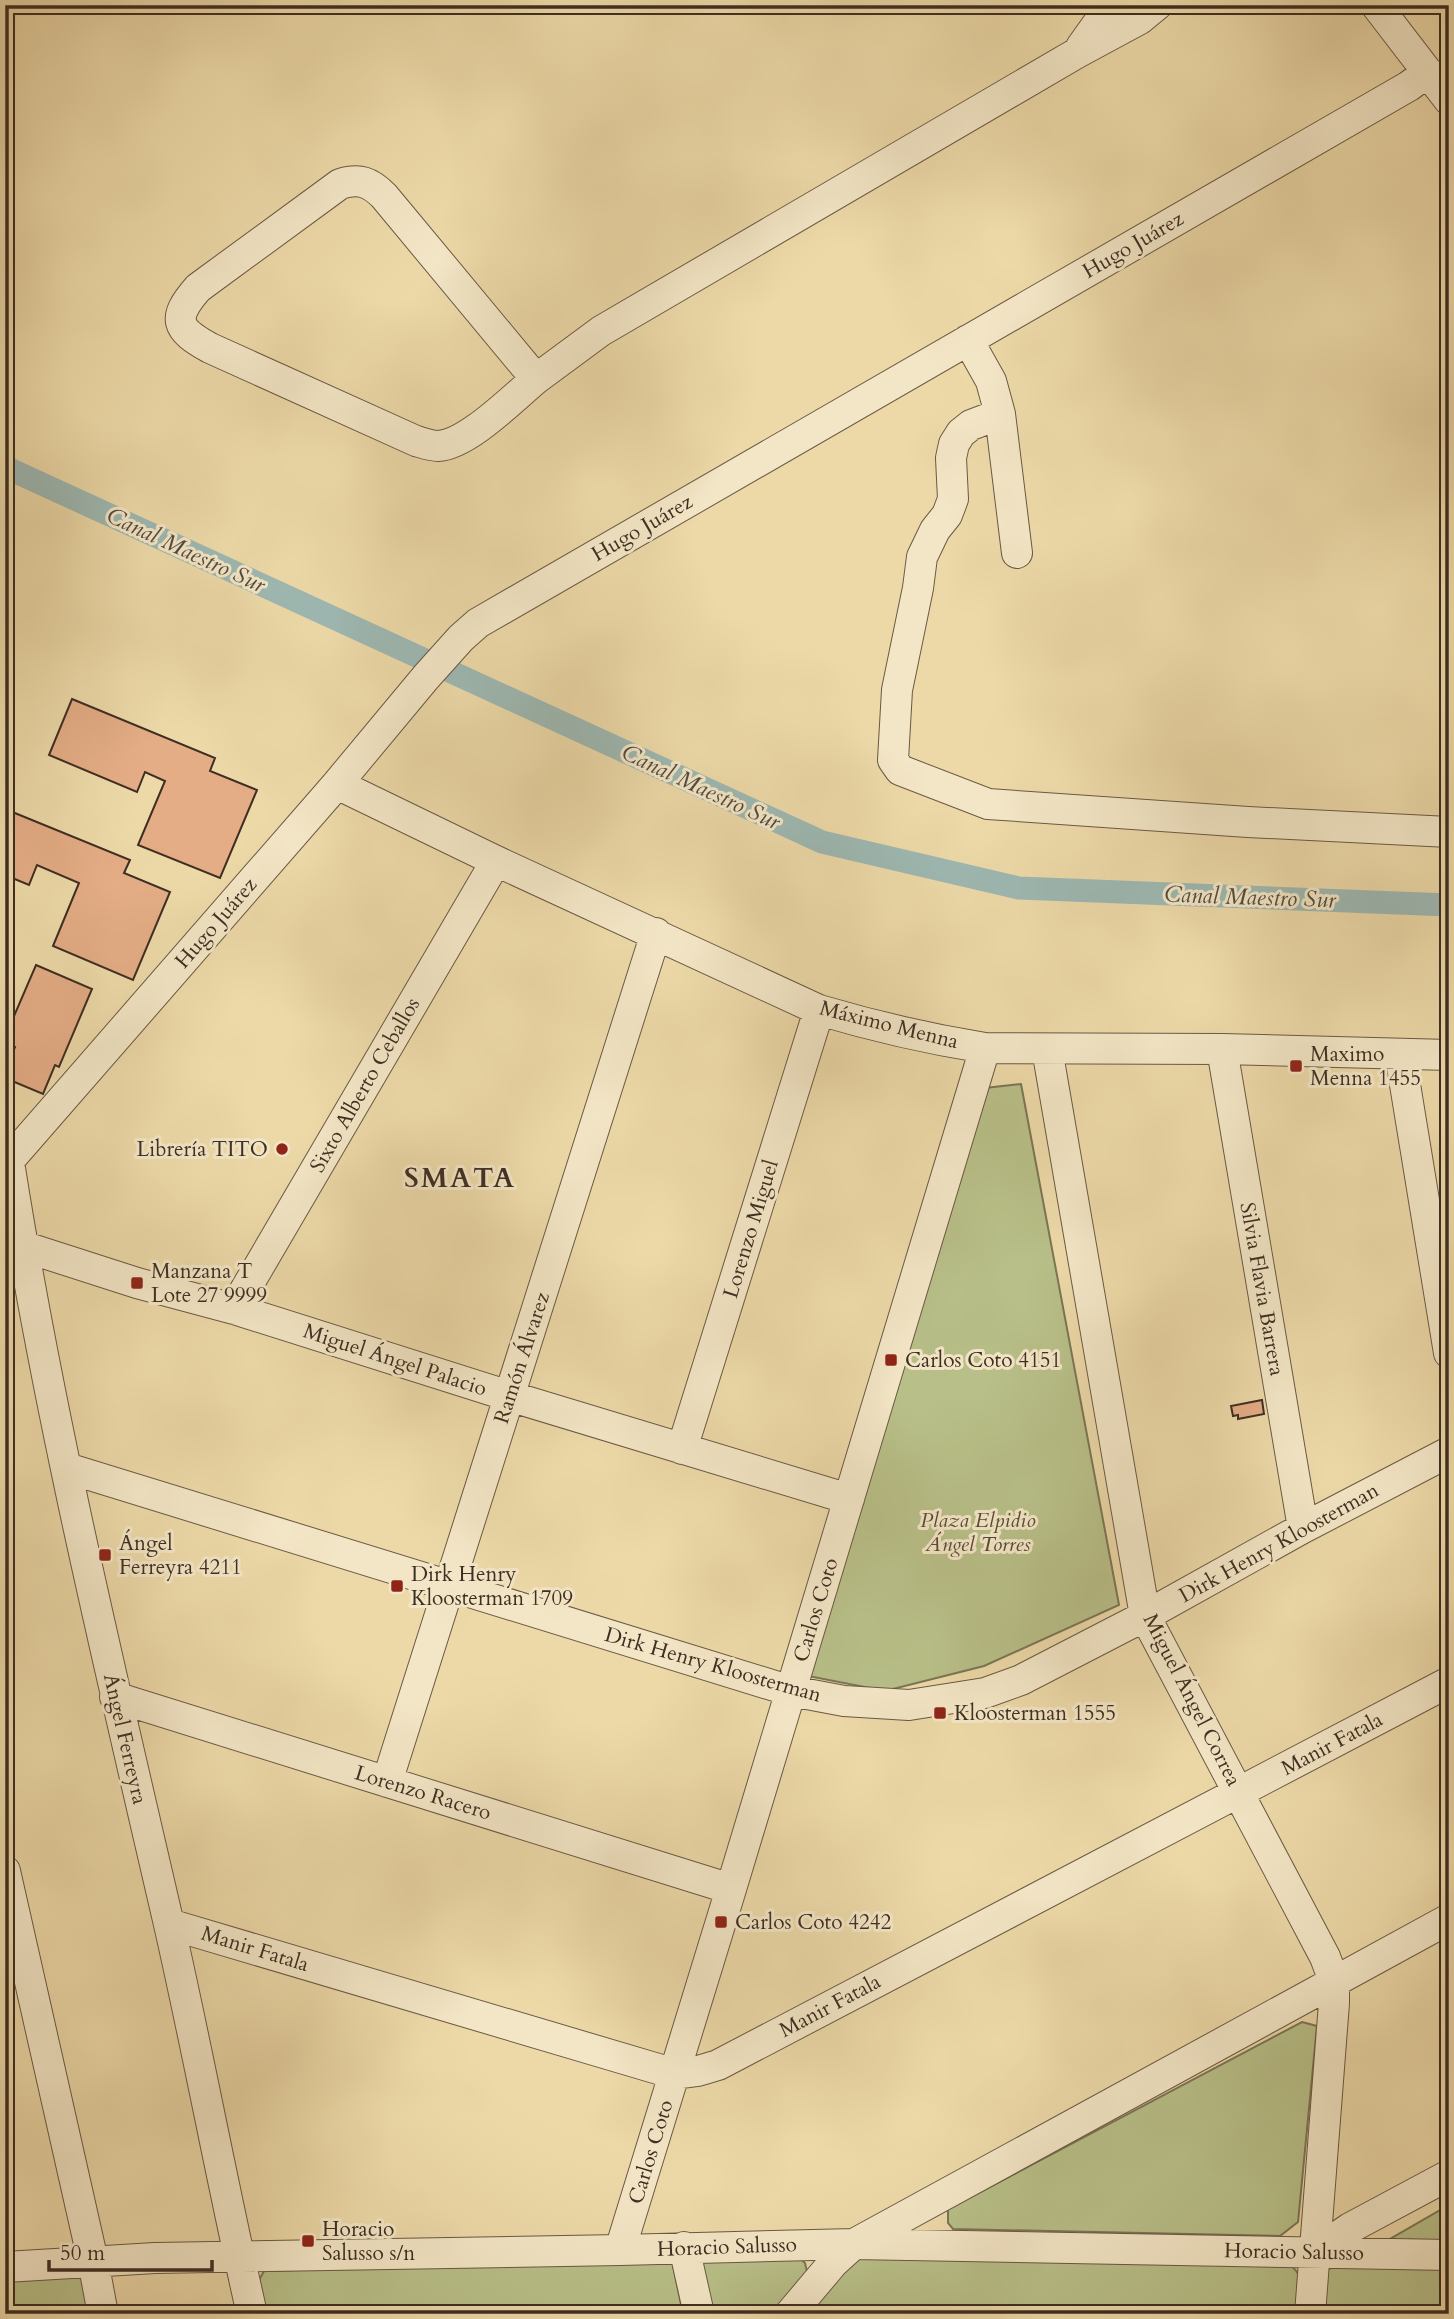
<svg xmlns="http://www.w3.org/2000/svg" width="1454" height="2319" viewBox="0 0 1454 2319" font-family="Cardo,serif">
	<rect width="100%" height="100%" fill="#edd9a8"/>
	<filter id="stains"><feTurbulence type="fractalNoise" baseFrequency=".00286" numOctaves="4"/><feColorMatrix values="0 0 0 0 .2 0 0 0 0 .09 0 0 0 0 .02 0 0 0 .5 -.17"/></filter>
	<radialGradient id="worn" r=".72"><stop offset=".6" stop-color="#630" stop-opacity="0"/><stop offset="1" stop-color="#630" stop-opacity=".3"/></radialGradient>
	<path fill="#b8bf88" stroke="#7b7656" stroke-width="2" d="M1021,1084L1119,1605L984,1666L885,1691L803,1675L985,1088Z
		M1302,2022L1317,2026L1298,2222L1280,2236L953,2229L948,2223V2209Z
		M1449,2205V2242L1383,2243Z
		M794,2253L805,2263L808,2276L776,2314H707L701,2259Z
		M862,2253L1286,2262C1308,2276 1301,2291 1299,2314H805Z
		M667,2258L673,2265L683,2314H263L258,2282L264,2271Z
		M1338,2262L1449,2263V2314H1322L1328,2270Z
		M85,2274L97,2314H5V2278Z"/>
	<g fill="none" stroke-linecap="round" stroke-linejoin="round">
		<path stroke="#9db8b2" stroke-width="23" d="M5,467L822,842L1019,888L1449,905"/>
	</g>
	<path fill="#e4ad86" stroke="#3e2e23" stroke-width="2" d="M72,699L215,758L210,771L257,790L220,878L138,845L165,781L145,772L137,792L49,755Z
		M5,809L130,860L124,873L170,892L133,980L53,946L79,883L37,865L29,885L5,875Z
		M36,965L92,989L59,1067L55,1065L43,1094L5,1078V1071L15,1047L5,1043V1037Z
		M1262,1400L1264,1414L1238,1419V1415L1233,1416L1231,1406Z"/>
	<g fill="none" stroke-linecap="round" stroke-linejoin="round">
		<g stroke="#6a5944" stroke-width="32">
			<path id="minor" d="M1376,5L1449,100
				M1081,47L1111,5
				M968,340L991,381L1000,414L1017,553
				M536,379C513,398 467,445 438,446C431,446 423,443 416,441L210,348C176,329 171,319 198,288L340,184C360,178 370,182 384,196L536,379L601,331L1077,53L1140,19L1157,5
				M1000,414L971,425L961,433L954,444L951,458L953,499L947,515L935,530L922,557L918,588L897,690L893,760L900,770L988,804L1248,822L1449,832
				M337,784L496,861L819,1010C873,1026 929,1039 985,1048L1222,1049L1449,1055
				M1047,1049L1145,1616L1325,1957L1334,1981V2003L1310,2314
				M1222,1049L1303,1528
				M1400,1054L1449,1353
				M9,1162C49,1417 110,1669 168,1920C198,2051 222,2183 252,2314
				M5,1165L337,784L426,677L461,638L478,623L1409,86L1428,72
				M22,1246L137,1283L234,1309L509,1396L849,1499
				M234,1309L496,861
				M682,1449L819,1010
				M67,1468L791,1691L844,1701L909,1705L985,1693L1021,1680L1145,1616L1303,1528L1449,1452
				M115,1697L731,1889
				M387,1782L656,933
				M5,1871L93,2261L103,2314
				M169,1924L675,2074L698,2071L718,2065L1449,1682
				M684,2247L699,2314
				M620,2250L731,1889L985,1048
				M1314,2253L1350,2228L1449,2175
				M5,2267L155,2258L620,2250L854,2244L1449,2255
				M790,2314L833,2263L854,2244L1449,1919"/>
		</g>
		<use href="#minor" stroke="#f3e6c6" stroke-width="30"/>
	</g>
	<g fill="#8f2418" stroke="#f3e6c6" stroke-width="2.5">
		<rect x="1289" y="1059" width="14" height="14" rx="3.5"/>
		<circle cx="282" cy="1149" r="7"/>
		<rect x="130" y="1276" width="14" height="14" rx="3.5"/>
		<rect x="884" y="1353" width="14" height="14" rx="3.5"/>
		<rect x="98" y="1548" width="14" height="14" rx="3.5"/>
		<rect x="390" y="1579" width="14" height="14" rx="3.5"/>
		<rect x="933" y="1706" width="14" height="14" rx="3.5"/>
		<rect x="714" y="1915" width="14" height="14" rx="3.5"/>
		<rect x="301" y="2234" width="14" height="14" rx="3.5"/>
	</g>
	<g text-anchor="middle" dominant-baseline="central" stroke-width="6" stroke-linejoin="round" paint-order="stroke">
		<g font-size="21" fill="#3e2e23" stroke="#f3e6c6">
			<text transform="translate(1133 245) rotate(-30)">Hugo Juárez</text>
			<text transform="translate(642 528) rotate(-30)">Hugo Juárez</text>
			<text transform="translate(216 923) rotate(-49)">Hugo Juárez</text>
			<text transform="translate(889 1025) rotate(14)">Máximo Menna</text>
			<text transform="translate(365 1085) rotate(-60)">Sixto Alberto Ceballos</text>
			<text transform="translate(751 1229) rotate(-73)">Lorenzo Miguel</text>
			<text transform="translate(1262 1289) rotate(80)">Silvia Flavia Barrera</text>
			<text transform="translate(522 1358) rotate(-72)">Ramón Álvarez</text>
			<text transform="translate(395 1360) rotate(18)">Miguel Ángel Palacio</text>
			<text transform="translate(1279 1543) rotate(-29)">Dirk Henry Kloosterman</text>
			<text transform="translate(816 1610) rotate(-73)">Carlos Coto</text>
			<text transform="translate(713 1665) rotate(16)">Dirk Henry Kloosterman</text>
			<text transform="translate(1192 1700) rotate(63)">Miguel Ángel Correa</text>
			<text transform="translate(125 1739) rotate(77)">Ángel Ferreyra</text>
			<text transform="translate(1332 1744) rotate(-28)">Manir Fatala</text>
			<text transform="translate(423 1793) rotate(17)">Lorenzo Racero</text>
			<text transform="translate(255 1949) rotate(17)">Manir Fatala</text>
			<text transform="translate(830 2006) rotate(-28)">Manir Fatala</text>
			<text transform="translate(651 2152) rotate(-73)">Carlos Coto</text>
			<text transform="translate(727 2247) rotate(-2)">Horacio Salusso</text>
			<text transform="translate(1294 2252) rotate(1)">Horacio Salusso</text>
		</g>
		<g font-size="21" fill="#3e2e23" stroke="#f3e6c6" text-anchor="start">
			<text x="1310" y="1054">Maximo<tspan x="1310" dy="24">Menna 1455</tspan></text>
			<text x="268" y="1149" text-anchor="end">Librería TITO</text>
			<text x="151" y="1271">Manzana T<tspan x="151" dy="24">Lote 27 9999</tspan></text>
			<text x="905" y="1360">Carlos Coto 4151</text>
			<text x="119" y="1543">Ángel<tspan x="119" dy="24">Ferreyra 4211</tspan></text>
			<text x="411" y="1574">Dirk Henry<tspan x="411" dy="24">Kloosterman 1709</tspan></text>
			<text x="954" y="1713">Kloosterman 1555</text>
			<text x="735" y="1922">Carlos Coto 4242</text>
			<text x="322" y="2229">Horacio<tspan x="322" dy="24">Salusso s/n</tspan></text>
		</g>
		<g font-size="21" font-style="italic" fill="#564b37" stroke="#f3e6c6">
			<text x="978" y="1520">Plaza Elpidio<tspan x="978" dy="24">Ángel Torres</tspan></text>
		</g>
		<g font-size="23" font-style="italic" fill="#514a40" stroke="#f3e6c6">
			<text transform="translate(186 550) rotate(25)">Canal Maestro Sur</text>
			<text transform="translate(701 787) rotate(25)">Canal Maestro Sur</text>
			<text transform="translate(1250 897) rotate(2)">Canal Maestro Sur</text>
		</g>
		<g font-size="28" font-weight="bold" letter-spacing="2" fill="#3e2e23" stroke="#f3e6c6">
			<text x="460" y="1178">SMATA</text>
		</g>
	</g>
	<rect width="1454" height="2319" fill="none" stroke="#edd9a8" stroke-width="28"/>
	<rect x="7" y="7" width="1440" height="2305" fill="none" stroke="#3e2e23" stroke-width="3.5"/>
	<rect x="14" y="14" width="1426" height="2291" fill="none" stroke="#3e2e23" stroke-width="2"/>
	<path d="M49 2260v10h163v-10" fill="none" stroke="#3e2e23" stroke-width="3.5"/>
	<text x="60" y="2260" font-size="21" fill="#3e2e23" stroke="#f3e6c6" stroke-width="5" paint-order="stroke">50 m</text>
	<rect width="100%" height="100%" filter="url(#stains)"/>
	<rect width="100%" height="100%" fill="url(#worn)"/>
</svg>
